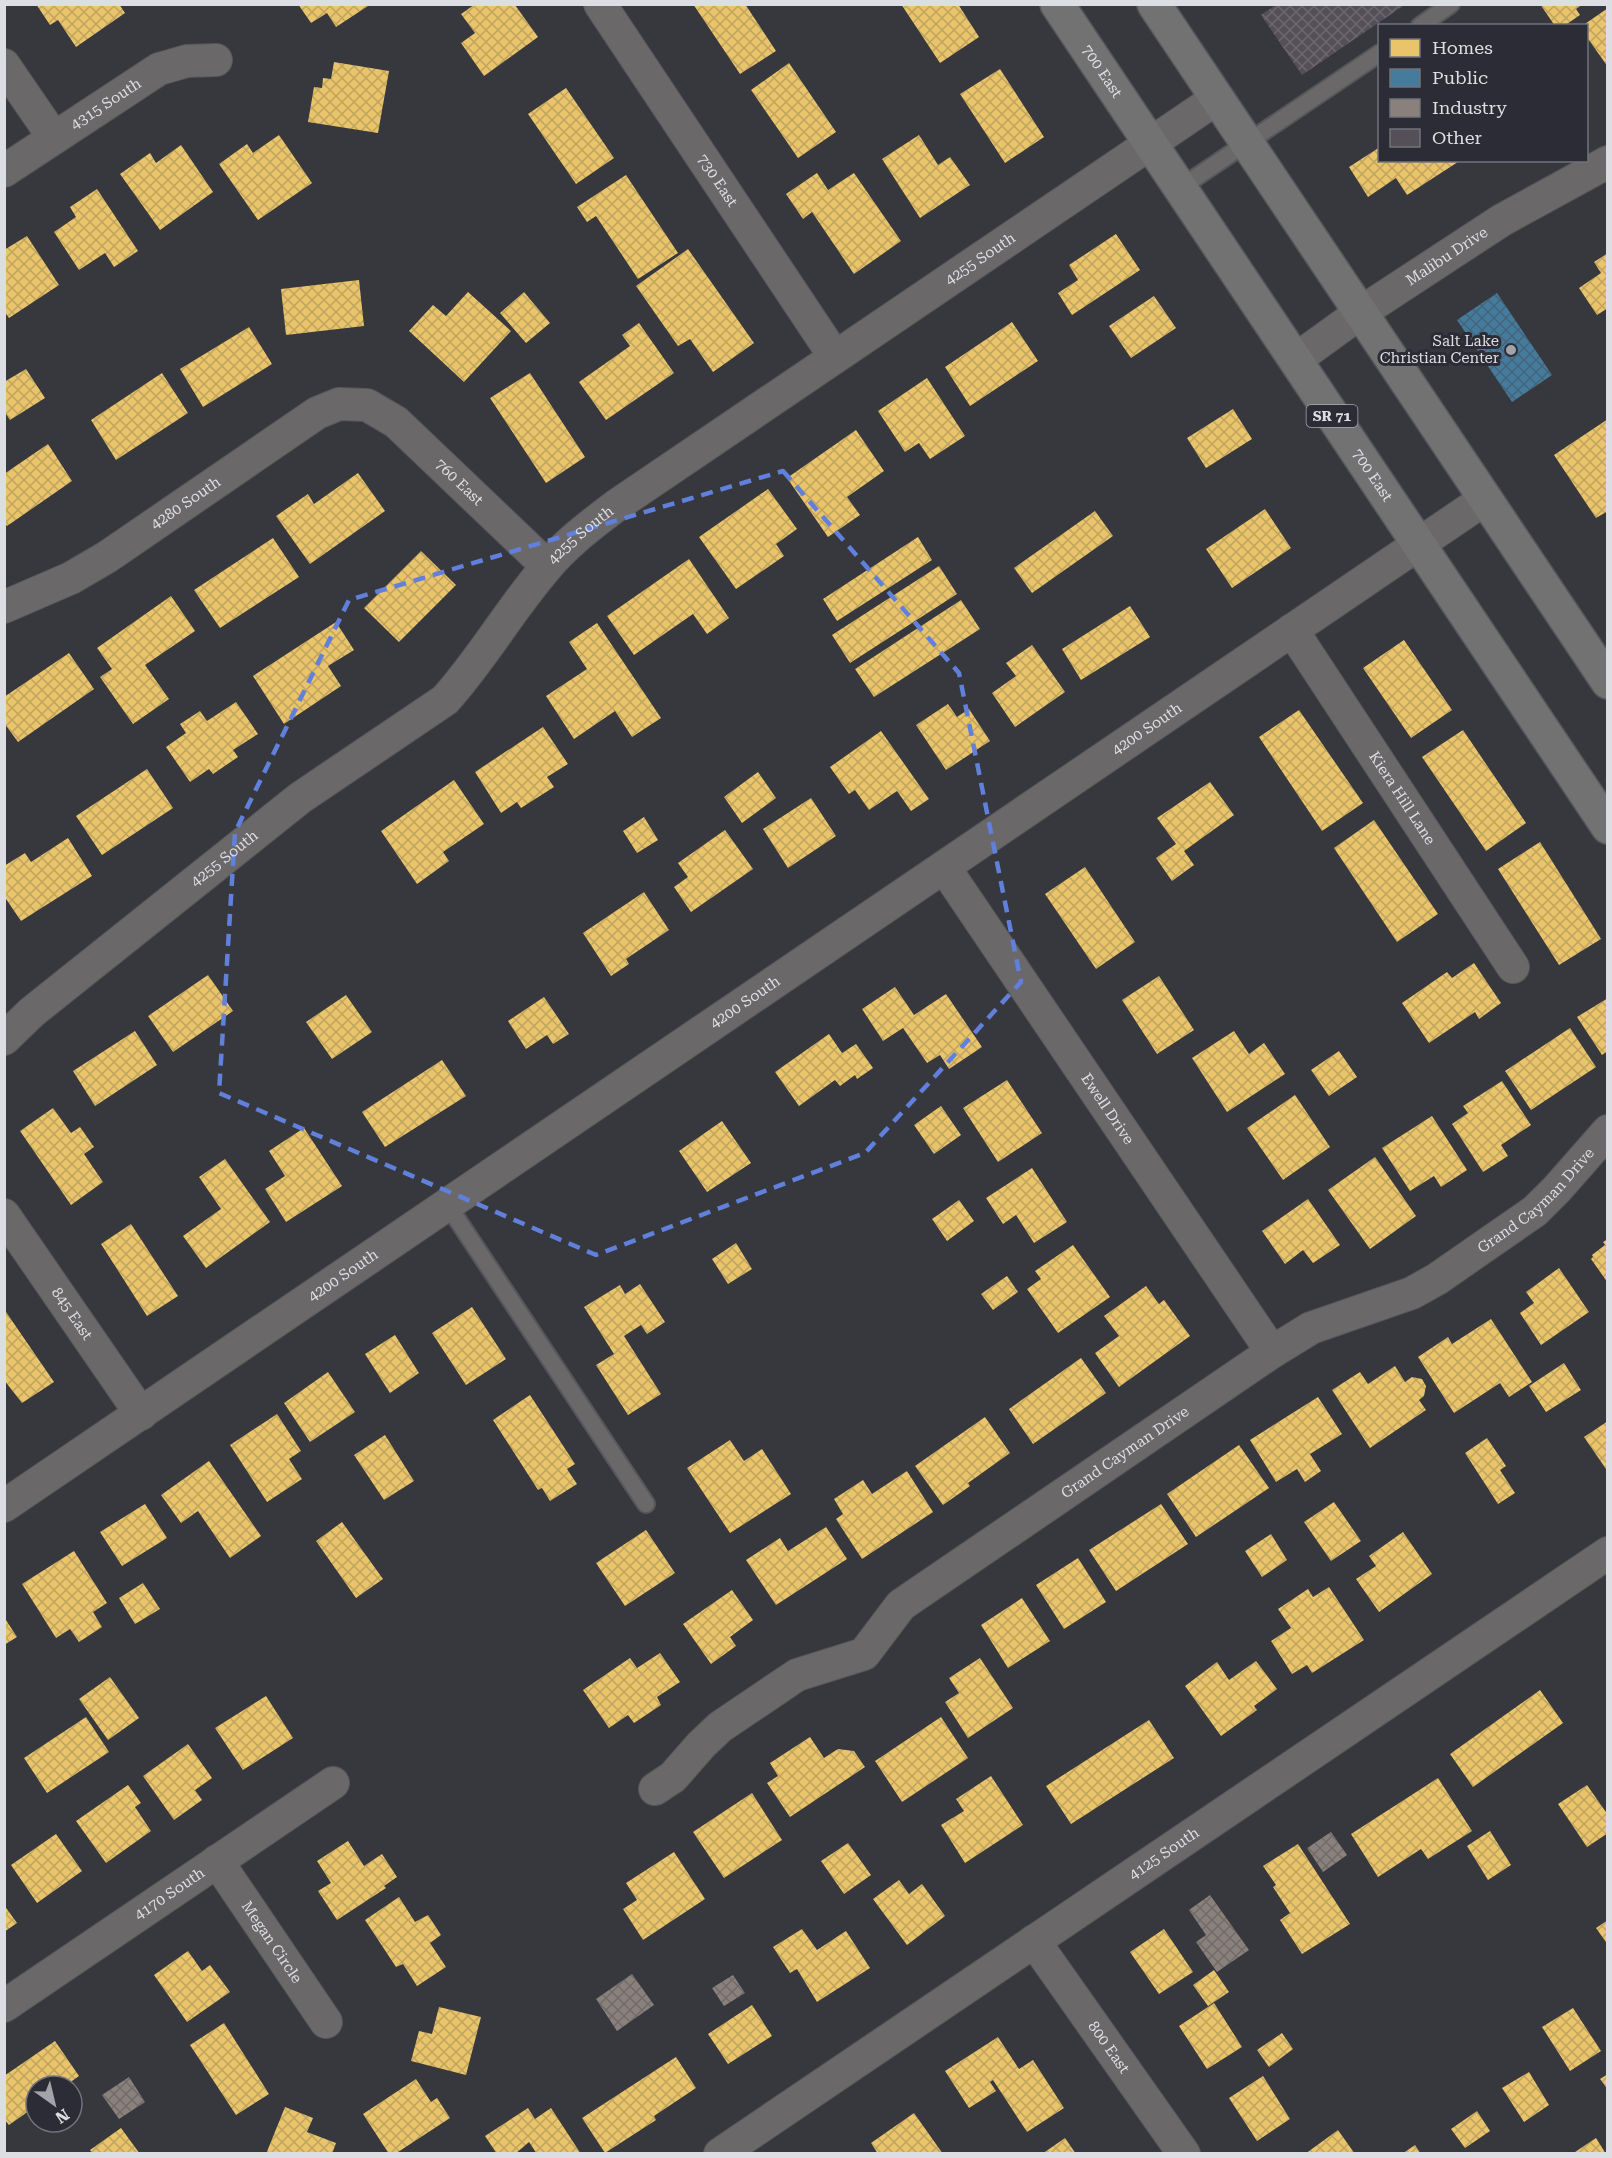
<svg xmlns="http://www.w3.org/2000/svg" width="1612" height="2158" viewBox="0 0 1612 2158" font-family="'Roboto Serif',serif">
	<defs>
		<pattern id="homes-cross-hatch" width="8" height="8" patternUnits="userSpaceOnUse" patternTransform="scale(1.5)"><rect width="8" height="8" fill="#e9c46a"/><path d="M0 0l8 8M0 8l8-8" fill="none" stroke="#bfa460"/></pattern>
		<pattern id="public-cross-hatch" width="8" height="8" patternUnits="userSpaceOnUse" patternTransform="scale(1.5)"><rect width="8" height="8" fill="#457b9d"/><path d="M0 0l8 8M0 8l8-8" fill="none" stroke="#446579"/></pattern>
		<pattern id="industry-cross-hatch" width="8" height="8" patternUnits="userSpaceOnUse" patternTransform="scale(1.5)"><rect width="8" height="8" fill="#8a817c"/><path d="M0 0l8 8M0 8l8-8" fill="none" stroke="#716b68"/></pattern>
		<pattern id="building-cross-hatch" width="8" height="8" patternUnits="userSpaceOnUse" patternTransform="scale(1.5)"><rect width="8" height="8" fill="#554f57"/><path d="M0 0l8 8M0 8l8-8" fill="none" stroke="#6d686f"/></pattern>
	</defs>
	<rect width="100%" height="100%" fill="#37383d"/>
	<path fill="url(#homes-cross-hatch)" d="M36,4H119L125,13L76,47L58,20L50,25Z
		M298,4H371L336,27L327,13L311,23Z
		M693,4H745L776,51L740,74Z
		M901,4H958L979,37L940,63Z
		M1540,4H1583L1576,9L1580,15L1564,26H1555Z
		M474,5H515L538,37L484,76L461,43L475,33L461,14Z
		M1608,8V67L1586,36V26H1582Z
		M334,62L389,71L378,133L308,122L314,87L322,88L323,78L331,79Z
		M789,63L836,132L798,158L751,90Z
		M1000,69L1044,137L1005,163L960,94Z
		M566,88L614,158L576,184L528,114Z
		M279,135L312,183L258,220L219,164L247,144L253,153Z
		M919,135L938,165L950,157L970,185L920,218L882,159Z
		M181,145L213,192L160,230L120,174L150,153L156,163Z
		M1380,147V160H1461L1407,195L1396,178L1368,197L1349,167Z
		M817,173L828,190L854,173L901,241L854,274L812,212L803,219L786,194Z
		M626,175L678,253L638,279L596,216L587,222L577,207Z
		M97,189L138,251L114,267L105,253L79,270L54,232L76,217L70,207Z
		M1116,234L1140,270L1072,315L1058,293L1078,280L1069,265Z
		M27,236L59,285L9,318L4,311V266L6,265L4,262V250Z
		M688,249L754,343L713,372L690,339L678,346L636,286Z
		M1608,253V308L1597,315L1579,288L1601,273L1594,262Z
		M359,280L364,326L286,335L281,289Z
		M468,292L511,331L464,382L409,331L433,305L446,316Z
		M524,292L550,323L526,343L500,313Z
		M1154,296L1176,328L1131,358L1109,326Z
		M1012,322L1038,361L970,406L945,367Z
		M639,323L674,373L606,420L579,382L630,346L622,335Z
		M249,327L272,364L203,407L180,369Z
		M26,369L45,398L10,420L4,411V382Z
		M162,373L188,413L116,460L91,420Z
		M530,373L585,457L546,483L490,398Z
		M927,378L965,436L930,459L919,443L905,452L878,411Z
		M1233,409L1252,439L1206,468L1187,438Z
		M1608,419V511L1596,518L1554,455Z
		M856,430L884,471L847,497L860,515L828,537L787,478Z
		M48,444L72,481L7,526L4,522V474Z
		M358,473L385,511L310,564L276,516L308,494L314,504Z
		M768,489L797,529L776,544L784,556L736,589L699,537Z
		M1265,509L1291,548L1232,588L1206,549Z
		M1095,511L1113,536L1032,593L1014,568Z
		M918,537L932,560L837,621L823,599Z
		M273,538L299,577L220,628L194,590Z
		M421,551L456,585L399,642L364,608Z
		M689,559L729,618L707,634L693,614L634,655L607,616Z
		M939,566L957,594L850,663L832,635Z
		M171,596L195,631L145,665L169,699L133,724L100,677L112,669L97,648Z
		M961,600L980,629L874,697L855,669Z
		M1130,606L1150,637L1081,680L1062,649Z
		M336,622L354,650L328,666L341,686L284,724L253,676Z
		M597,623L661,718L632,737L615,711L574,739L546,696L587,669L569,642Z
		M1404,640L1452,710L1411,738L1363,668Z
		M1032,645L1065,692L1015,727L992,693L1016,676L1006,663Z
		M69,653L94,689L18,742L4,723V697Z
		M236,702L258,734L233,750L238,757L213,774L209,769L190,782L166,747L186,733L180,724L200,711L207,721Z
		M948,704L957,717L969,709L990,741L946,770L916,725Z
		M1299,710L1363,803L1322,831L1259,737Z
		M543,727L568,764L547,777L554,787L521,808L517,802L501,813L475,772Z
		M1463,730L1526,823L1486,851L1422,757Z
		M881,731L929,799L911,811L897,791L869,810L855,790L849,794L830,767Z
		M147,769L173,808L102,855L76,816Z
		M758,772L776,798L742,823L724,797Z
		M454,780L484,824L443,852L449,861L417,884L381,831Z
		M1210,782L1234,815L1184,851L1194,865L1172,881L1156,858L1176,844L1157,818Z
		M811,798L836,836L788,868L763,829Z
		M644,817L658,840L637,853L623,831Z
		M1374,820L1438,914L1397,942L1334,848Z
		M725,830L753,869L691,912L674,887L688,877L678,863Z
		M68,838L92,876L21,921L4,896V866L25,853L31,862Z
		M1540,842L1601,939L1559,965L1498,869Z
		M1085,867L1135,942L1096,969L1045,894Z
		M644,892L669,930L626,959L629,964L611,976L583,933Z
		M1474,963L1501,1003L1479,1019L1475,1012L1429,1043L1402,1003L1447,972L1452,978Z
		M208,975L233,1011L173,1052L148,1016Z
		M1159,976L1194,1030L1157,1054L1122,1000Z
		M895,987L914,1015L946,994L982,1047L949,1069L940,1055L927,1063L903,1028L883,1041L862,1009Z
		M346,995L372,1032L332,1059L306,1022Z
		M544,997L569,1034L553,1044L547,1035L526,1049L508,1021Z
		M1608,998V1051L1602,1055L1577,1017Z
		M1570,1028L1596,1067L1531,1110L1505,1071Z
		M135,1031L157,1065L95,1106L73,1071Z
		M1234,1031L1249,1054L1264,1043L1285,1074L1227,1112L1192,1058Z
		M829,1034L842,1053L856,1044L873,1068L857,1079L855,1075L840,1086L835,1080L799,1106L775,1072Z
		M1339,1051L1357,1077L1329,1096L1311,1070Z
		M442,1060L466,1096L385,1147L362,1112Z
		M1007,1080L1042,1133L998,1162L963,1108Z
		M1502,1081L1531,1125L1501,1145L1508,1156L1483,1172L1452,1124L1468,1113L1463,1106Z
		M1295,1095L1330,1147L1283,1180L1247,1128Z
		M941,1106L961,1135L934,1154L914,1125Z
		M53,1108L71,1133L80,1127L94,1147L84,1154L103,1182L71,1205L20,1131Z
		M1432,1116L1467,1170L1441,1187L1434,1176L1410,1191L1382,1148Z
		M722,1121L751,1163L707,1192L679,1151Z
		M304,1128L342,1186L286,1222L265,1189L285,1176L269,1151Z
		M1375,1157L1416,1216L1370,1249L1328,1190Z
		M225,1159L270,1222L206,1268L183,1236L221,1209L199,1177Z
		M1032,1168L1067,1222L1034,1243L1016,1215L1003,1224L986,1198Z
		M1308,1199L1340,1245L1313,1263L1303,1250L1285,1264L1262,1231Z
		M959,1200L974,1221L947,1241L932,1219Z
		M131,1224L178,1296L147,1316L101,1244Z
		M1608,1239V1283L1591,1259L1593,1257L1592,1255L1605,1245L1603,1242Z
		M736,1243L752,1269L728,1284L712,1259Z
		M1073,1245L1110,1297L1058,1333L1027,1289L1041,1279L1035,1271Z
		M1559,1268L1589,1312L1541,1345L1520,1313L1534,1303L1526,1292Z
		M1007,1276L1018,1292L993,1310L981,1294Z
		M640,1284L665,1322L647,1334L641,1325L624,1336L661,1394L628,1415L596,1365L614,1354L584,1307L620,1285L625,1294Z
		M1146,1286L1159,1304L1164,1300L1190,1336L1119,1387L1095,1353L1119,1336L1104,1316Z
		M472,1307L506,1359L466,1385L432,1333Z
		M4,1309L54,1382L22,1403L4,1380Z
		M1491,1319L1532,1382L1509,1397L1500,1383L1454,1413L1418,1357L1448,1337L1452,1344Z
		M395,1335L419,1373L390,1393L365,1354Z
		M1081,1358L1106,1393L1033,1444L1009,1409Z
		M1564,1363L1581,1390L1546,1412L1529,1386Z
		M1395,1366L1405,1382L1412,1377L1422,1379L1426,1386L1424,1396L1419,1400L1426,1410L1370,1448L1332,1390L1360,1372L1368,1384Z
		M328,1372L355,1412L310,1442L284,1403Z
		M530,1395L575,1464L567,1469L577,1484L550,1501L542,1488L538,1490L493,1420Z
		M1318,1397L1342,1434L1310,1454L1321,1471L1305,1482L1297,1469L1276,1482L1250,1440Z
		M277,1414L301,1451L289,1459L302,1479L267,1502L230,1445Z
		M985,1417L1010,1453L968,1483L970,1486L943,1505L915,1466Z
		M1608,1421V1468L1606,1469L1584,1437Z
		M385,1435L414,1481L384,1500L354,1455Z
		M1487,1438L1506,1466L1500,1470L1515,1493L1498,1504L1465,1453Z
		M730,1440L744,1461L762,1449L791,1494L730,1533L687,1468Z
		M1239,1445L1269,1488L1196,1537L1167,1494Z
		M209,1461L261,1536L230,1558L198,1511L181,1523L161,1495Z
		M907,1471L933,1512L862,1559L836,1519L843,1514L834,1499L863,1480L872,1494Z
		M1334,1502L1361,1541L1331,1561L1304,1522Z
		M145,1504L167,1538L122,1566L100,1532Z
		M1161,1504L1188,1544L1116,1591L1089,1550Z
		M342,1522L383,1579L356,1598L316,1541Z
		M826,1527L847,1559L776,1605L746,1560L780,1538L788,1551Z
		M646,1530L675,1573L625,1606L596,1563Z
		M1403,1532L1432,1574L1379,1612L1356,1579L1376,1566L1369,1556Z
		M1271,1534L1287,1560L1262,1577L1245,1551Z
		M74,1551L107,1603L93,1612L102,1627L79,1642L70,1629L56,1638L22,1584Z
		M1078,1558L1106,1602L1064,1629L1036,1585Z
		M143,1583L160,1609L135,1624L119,1598Z
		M1329,1587L1364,1640L1312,1673L1307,1665L1292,1674L1271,1641L1291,1628L1278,1609L1308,1589L1313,1597Z
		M732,1590L753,1620L730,1637L736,1646L711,1664L683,1624Z
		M1022,1598L1050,1641L1008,1668L981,1625Z
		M4,1617L17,1637L4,1645Z
		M660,1653L680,1682L657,1697L661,1705L634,1723L628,1715L609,1728L583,1690L630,1658L637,1668Z
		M980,1658L1013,1708L968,1738L945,1702L959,1693L949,1678Z
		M1256,1661L1277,1689L1254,1706L1257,1710L1221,1736L1185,1686L1217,1662L1229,1680Z
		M110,1677L139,1718L108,1740L79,1699Z
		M1540,1690L1563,1723L1473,1787L1450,1754Z
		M266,1696L293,1738L243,1770L215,1728Z
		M86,1717L109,1752L47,1793L24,1758Z
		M941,1717L968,1758L902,1802L875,1761Z
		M1149,1720L1174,1758L1071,1824L1046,1786Z
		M810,1737L824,1758L838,1749L854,1751L865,1767L790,1817L767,1783L778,1776L770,1763Z
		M188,1744L212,1778L195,1790L202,1800L174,1820L143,1776Z
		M991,1776L1023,1825L965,1863L941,1825L964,1811L956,1799Z
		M1438,1778L1472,1831L1428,1859L1421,1849L1378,1877L1351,1834Z
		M128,1785L141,1803L135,1807L151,1831L106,1863L76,1821Z
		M1587,1785L1608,1815V1833L1587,1847L1558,1804Z
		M752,1793L782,1840L724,1878L693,1832Z
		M1490,1831L1511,1865L1488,1880L1467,1846Z
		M56,1834L82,1871L37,1903L11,1865Z
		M348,1841L364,1866L382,1854L397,1877L384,1886L386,1888L337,1920L318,1891L331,1883L317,1861Z
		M848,1843L871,1875L844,1894L821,1861Z
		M1298,1844L1350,1924L1302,1954L1280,1920L1290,1913L1273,1887L1276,1885L1263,1866Z
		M674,1852L705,1899L643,1940L623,1909L637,1900L626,1883Z
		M899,1880L909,1894L922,1884L945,1916L907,1945L873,1899Z
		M399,1897L415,1922L428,1915L441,1935L430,1943L446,1967L417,1986L403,1964L396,1967L365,1920Z
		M4,1905L17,1923L4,1932Z
		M1608,1920V1945L1596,1928Z
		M802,1929L817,1950L846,1931L870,1968L817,2002L797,1969L790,1973L773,1947Z
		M1164,1929L1193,1972L1159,1994L1130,1952Z
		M188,1951L202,1971L210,1965L230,1992L187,2022L154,1975Z
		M1214,1970L1229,1992L1208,2006L1193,1985Z
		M1214,2003L1242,2047L1207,2069L1179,2026Z
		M752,2005L772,2036L728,2064L708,2034Z
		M439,2007L481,2017L466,2075L411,2061L419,2031L432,2034Z
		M1573,2008L1601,2051L1570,2071L1542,2027Z
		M224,2023L269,2094L236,2115L190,2045Z
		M1282,2033L1293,2049L1269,2067L1257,2050Z
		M998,2037L1019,2069L1033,2060L1064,2108L1027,2132L993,2080L990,2082L996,2091L969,2108L945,2071Z
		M55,2041L79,2076L65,2086H36V2106L9,2125L4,2119V2076Z
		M676,2057L696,2088L654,2116L656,2120L605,2153L582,2118Z
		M1529,2072L1549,2105L1524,2122L1502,2088Z
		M1608,2074V2090L1600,2079Z
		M1263,2076L1290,2119L1257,2141L1229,2098Z
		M416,2079L431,2102L437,2098L450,2118L395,2154H389L363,2114Z
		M285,2107L313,2118L307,2132L336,2143L332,2154H266Z
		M528,2108L535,2119L551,2108L581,2154H537L529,2142L515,2154H497L485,2136Z
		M1477,2111L1490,2131L1465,2148L1451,2129Z
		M914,2113L943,2154H878L871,2143Z
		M121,2128L140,2154H93L90,2150Z
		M1338,2130L1355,2154H1305Z
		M1065,2138L1076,2154H1042Z
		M1596,2138L1606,2154H1572Z
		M1415,2145L1421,2154H1402Z"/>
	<path fill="url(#public-cross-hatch)" d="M1497,293L1552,375L1512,402L1457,320Z"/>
	<path fill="url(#industry-cross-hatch)" d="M1331,1832L1347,1855L1323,1872L1307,1848Z
		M1210,1895L1249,1950L1217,1972L1196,1942L1206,1935L1189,1910Z
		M632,1974L654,2005L617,2031L596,1999Z
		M733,1975L745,1993L724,2006L712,1988Z
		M129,2077L145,2102L119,2119L102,2095Z"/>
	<path fill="url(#building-cross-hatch)" d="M1277,4H1406L1302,75L1261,15Z"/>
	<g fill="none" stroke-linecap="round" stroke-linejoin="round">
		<g stroke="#56575a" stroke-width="20">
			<path id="service" d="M1420,26L1451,4
				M1180,188L1380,53
				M447,1204L646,1504"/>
		</g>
		<g stroke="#56575a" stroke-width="34">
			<g id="minor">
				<path id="s1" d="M600,4L835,357"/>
				<path d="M4,65L54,138"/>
				<path id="s2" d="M4,171L159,69L187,61L216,60"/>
				<path id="s3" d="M1295,360L1360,313L1502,220L1608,162"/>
				<path id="s4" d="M4,607L71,578L107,557L317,413L339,404L367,405L396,422L547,566"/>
				<path id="s5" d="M1292,630L1513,967"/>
				<path id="s6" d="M944,867L1272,1352"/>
				<path id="s7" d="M4,1039L32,1012L300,798L445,700C482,659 509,611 545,569C565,544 592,524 617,505L1216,99"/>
				<path id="s8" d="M4,1215L141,1414"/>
				<path id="s9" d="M4,1506L1485,499"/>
				<path id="s10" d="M655,1789L673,1777L701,1745L720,1727L797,1675L864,1654L901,1605L1272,1352L1311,1328L1412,1293L1437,1279L1535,1211L1557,1189L1608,1131"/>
				<path id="s11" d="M217,1861L326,2022"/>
				<path id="s12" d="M1034,1941L1184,2154"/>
				<path id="s13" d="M4,2006L333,1783"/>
				<path id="s14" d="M720,2154L1608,1553"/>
			</g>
		</g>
		<g stroke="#56575a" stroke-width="36">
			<g id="primary">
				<path id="s15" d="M1057,4L1608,827"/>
				<path d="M1154,4L1608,682"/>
			</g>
		</g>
		<use href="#service" stroke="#6a6868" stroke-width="16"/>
		<use href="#minor" stroke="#6a6868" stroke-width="32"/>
		<use href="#primary" stroke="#737273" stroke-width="33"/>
	</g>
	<path fill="none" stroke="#6080dc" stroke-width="4.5" stroke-dasharray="12 8" stroke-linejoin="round" d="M783,471L959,673L1021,982L865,1153L596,1255L219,1093L235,832L349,600Z"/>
	<circle fill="#a3a4aa" stroke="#2b2c35" stroke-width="2" cx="1511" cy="350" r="6"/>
	<g text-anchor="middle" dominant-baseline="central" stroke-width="6" stroke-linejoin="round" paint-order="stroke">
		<rect fill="#2b2c35" stroke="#a8a9b0" stroke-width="1.5" x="1306.5" y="405" width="51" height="22" rx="4.5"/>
		<g font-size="14" font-weight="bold" fill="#dddee4">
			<text x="1332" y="416">SR 71</text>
		</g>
		<g font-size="15" fill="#dddee4" stroke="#2b2c35">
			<text stroke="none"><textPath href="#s15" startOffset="81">700 East</textPath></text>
			<text stroke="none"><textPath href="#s2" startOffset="122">4315 South</textPath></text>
			<text stroke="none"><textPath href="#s1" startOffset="212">730 East</textPath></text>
			<text stroke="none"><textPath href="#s3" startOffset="184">Malibu Drive</textPath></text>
			<text stroke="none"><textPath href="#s7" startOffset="1257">4255 South</textPath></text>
			<text stroke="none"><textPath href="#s15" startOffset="567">700 East</textPath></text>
			<text stroke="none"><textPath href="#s4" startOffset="542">760 East</textPath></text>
			<text stroke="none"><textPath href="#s4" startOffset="210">4280 South</textPath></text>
			<text stroke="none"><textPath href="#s7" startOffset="771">4255 South</textPath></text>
			<text stroke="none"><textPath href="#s9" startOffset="1382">4200 South</textPath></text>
			<text stroke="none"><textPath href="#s5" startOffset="201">Kiera Hill Lane</textPath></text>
			<text stroke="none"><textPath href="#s7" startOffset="285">4255 South</textPath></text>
			<text stroke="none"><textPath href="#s9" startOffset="896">4200 South</textPath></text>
			<text stroke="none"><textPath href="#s6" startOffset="292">Ewell Drive</textPath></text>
			<text stroke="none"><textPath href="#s10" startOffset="1072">Grand Cayman Drive</textPath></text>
			<text stroke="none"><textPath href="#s9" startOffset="410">4200 South</textPath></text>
			<text stroke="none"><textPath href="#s8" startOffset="120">845 East</textPath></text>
			<text stroke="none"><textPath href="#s10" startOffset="586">Grand Cayman Drive</textPath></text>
			<text stroke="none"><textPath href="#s14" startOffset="536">4125 South</textPath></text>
			<text stroke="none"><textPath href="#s13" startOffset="200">4170 South</textPath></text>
			<text stroke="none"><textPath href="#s11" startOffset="98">Megan Circle</textPath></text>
			<text stroke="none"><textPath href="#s12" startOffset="130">800 East</textPath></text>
		</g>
		<g font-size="15" fill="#dddee4" stroke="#2b2c35" text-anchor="end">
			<text x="1499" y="341">Salt Lake<tspan x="1499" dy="17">Christian Center</tspan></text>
		</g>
	</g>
	<rect width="1612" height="2158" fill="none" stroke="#dddee4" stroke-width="12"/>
	<rect x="1378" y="24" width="210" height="138" fill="#2b2c35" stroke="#72737b" stroke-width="1.5"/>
	<rect x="1390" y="39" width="30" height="18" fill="#e9c46a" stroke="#72737b" stroke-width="1.5"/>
	<text x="1432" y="54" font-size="18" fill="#dddee4">Homes</text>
	<rect x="1390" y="69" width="30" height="18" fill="#457b9d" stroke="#72737b" stroke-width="1.5"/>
	<text x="1432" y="84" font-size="18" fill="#dddee4">Public</text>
	<rect x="1390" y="99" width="30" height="18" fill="#8a817c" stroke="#72737b" stroke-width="1.5"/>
	<text x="1432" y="114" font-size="18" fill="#dddee4">Industry</text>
	<rect x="1390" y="129" width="30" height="18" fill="#554f57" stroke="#72737b" stroke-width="1.5"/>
	<text x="1432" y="144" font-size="18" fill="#dddee4">Other</text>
	<g transform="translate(54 2104) rotate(146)"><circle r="28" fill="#2b2c35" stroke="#72737b" stroke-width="1.5"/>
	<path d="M0-4.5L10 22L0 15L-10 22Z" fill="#a3a4aa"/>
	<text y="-9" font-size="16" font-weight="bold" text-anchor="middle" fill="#dddee4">N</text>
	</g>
</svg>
